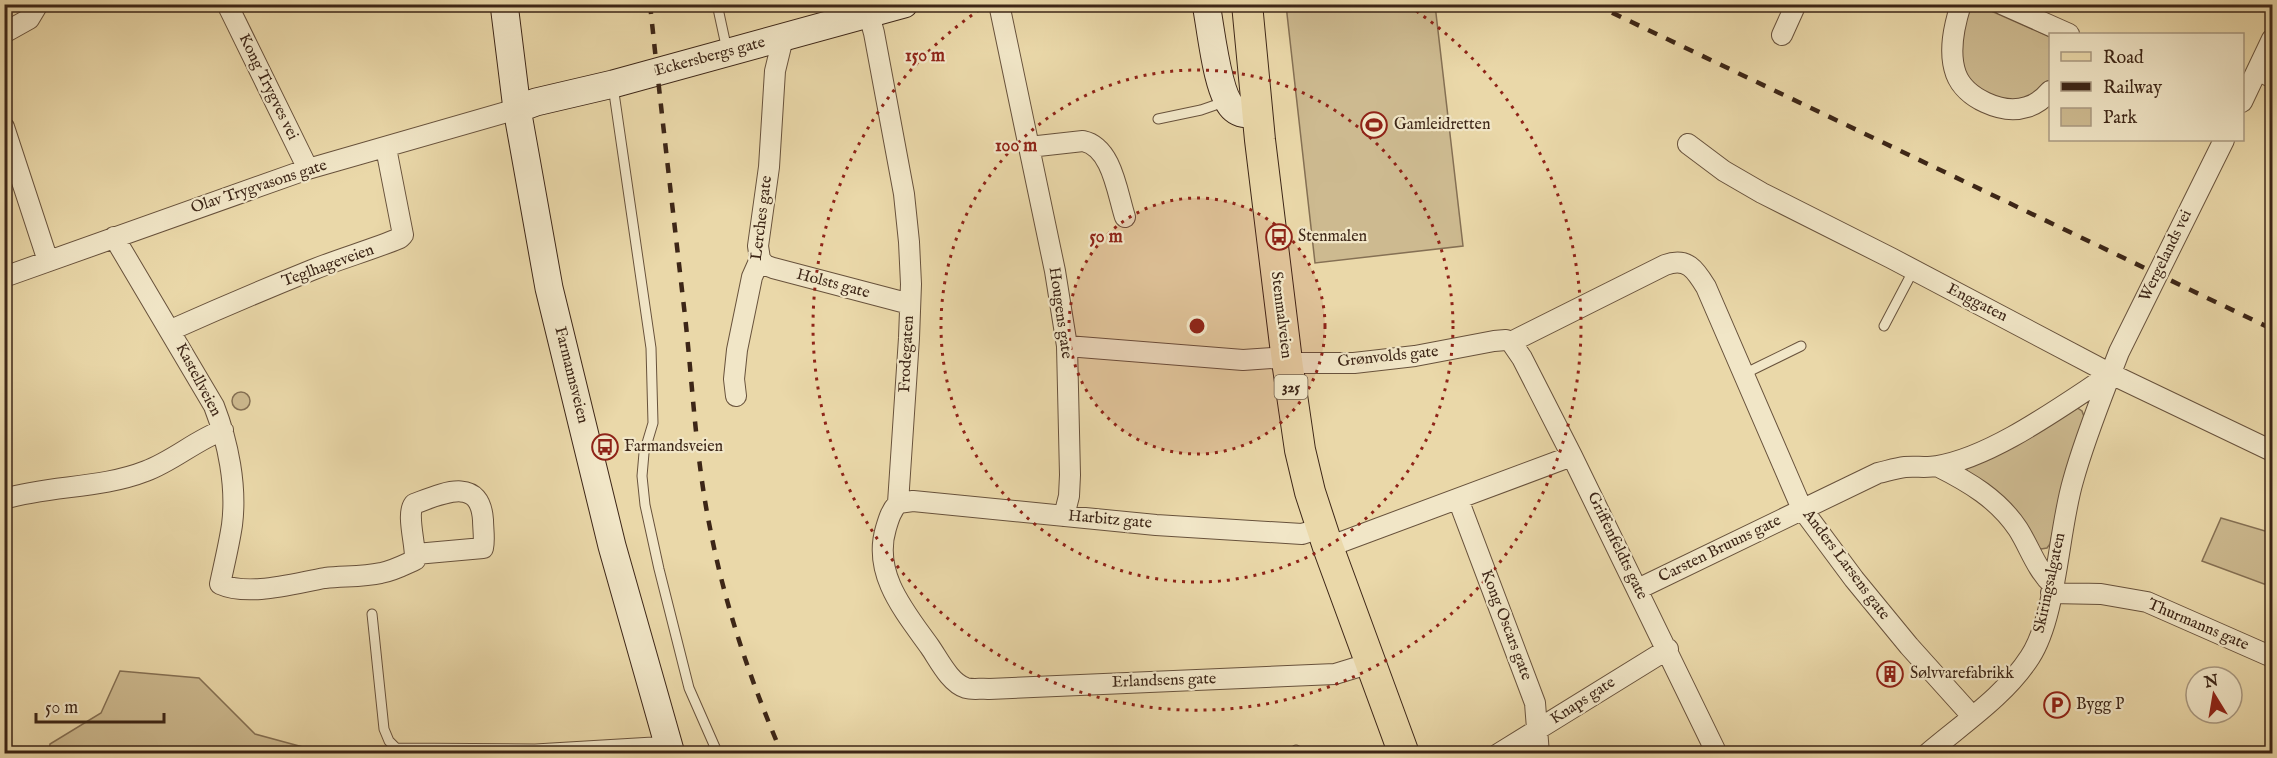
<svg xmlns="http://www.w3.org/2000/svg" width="2277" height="758" viewBox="0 0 2277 758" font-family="'IM FELL English',serif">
	<rect width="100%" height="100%" fill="#ead8a9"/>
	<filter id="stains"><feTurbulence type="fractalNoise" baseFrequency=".00333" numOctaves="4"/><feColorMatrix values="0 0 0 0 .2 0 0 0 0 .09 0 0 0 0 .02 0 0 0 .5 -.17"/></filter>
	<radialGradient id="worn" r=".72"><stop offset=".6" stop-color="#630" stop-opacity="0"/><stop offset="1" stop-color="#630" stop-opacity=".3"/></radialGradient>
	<path fill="#cdba90" stroke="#857054" stroke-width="1.5" d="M1286,5H1435L1463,246L1315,263Z
		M1980,6L2050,37V89L2015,105L1972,89L1959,60L1965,17L1970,9Z
		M232 401a9 9 0 1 1 18 0a9 9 0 1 1-18 0Z
		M2076,407L2082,411L2086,422L2068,467L2050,544L2047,548L2041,549L2034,545L1969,475L1966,468L1968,463Z
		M2221,518L2272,533V587L2202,561Z
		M120,671L199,678L255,734L325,753H49L50,744L101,713Z"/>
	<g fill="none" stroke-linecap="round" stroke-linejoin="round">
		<g stroke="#68523c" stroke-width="11">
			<path id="service" d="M717,4L727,50
				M2256,75L2272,84
				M613,86L651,348L653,423L644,453L642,476L645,505L659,569L689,688L718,754
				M1158,119L1201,110L1224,102
				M1884,326L1913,271
				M1744,377L1752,370L1801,346
				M372,614L384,729L389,741L396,748L535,749L653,742L664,740
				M1296,750L1298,754"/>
		</g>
		<g stroke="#68523c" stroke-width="22">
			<path id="minor" d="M227,4L308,169
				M866,4L874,33L904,194L909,242L911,284L909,338L898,503C891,511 889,518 886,528C872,574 905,612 930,647C939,660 950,683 966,688C973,690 982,688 989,689L1335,674L1371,663
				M999,4L1055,271L1067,346L1070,475L1069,496L1064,516
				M1961,4C1954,26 1948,52 1956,74C1965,98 2002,115 2027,107C2037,104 2044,98 2050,91
				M2002,4L2069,34
				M4,33L29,19L38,4
				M1782,35L1796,4
				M2242,102L2272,39
				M4,127L48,261
				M1688,144L1724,171L1762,193L1891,258L2111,374L2272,451
				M1029,147L1083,141C1112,147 1117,192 1125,217
				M114,237L214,406C228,442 237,486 232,525C229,545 224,565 220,584C249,597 295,583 325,578C344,576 363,577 381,573C393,571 404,565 415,560C416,545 406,514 414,504C441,494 480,475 483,520C483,529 485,540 483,548L416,554
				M760,259L765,265L773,268L910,304
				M4,277L308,169L517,109
				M171,330C218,309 265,289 312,270C342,258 371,250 400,238L403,235L386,148
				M1511,342L1522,358L1572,456L1717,754
				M1067,346L1243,360L1273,358L1300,363H1354L1415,356L1494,341L1506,340L1511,342L1665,265C1687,257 1695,269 1706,287L1802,509L1854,579L1909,646L1972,716
				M736,396L734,379L737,350L752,277L760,259L758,246L769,167L775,71L783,38
				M1937,466C1969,482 1998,499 2018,529C2030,548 2036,569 2053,585
				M4,499C51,485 100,489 146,471C173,461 196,440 223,430
				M1458,499L1535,703L1539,754
				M898,503L913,501L1156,525L1302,534L1321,528
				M1328,547L1572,456
				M1638,589L1878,473C1887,471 1896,468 1905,467C1915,466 1927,468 1937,466C1993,457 2063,405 2111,374
				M2051,593L2101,594L2147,602L2272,657
				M1498,754L1668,649
				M1927,754C1962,724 2005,696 2030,657C2057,615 2058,532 2073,481C2085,437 2103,394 2119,352L2224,140"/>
		</g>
		<g stroke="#3d2617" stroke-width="29">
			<path id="secondary" d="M504,4L517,109L549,288L612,546L671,754
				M1206,4C1211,28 1217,96 1234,109C1241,115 1249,114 1257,114
				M517,109L536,102L613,84L904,4"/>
		</g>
		<g stroke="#3d2617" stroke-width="32">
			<path id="primary" d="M1247,4L1260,140L1287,361L1300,450L1310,492L1328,547L1404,754"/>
		</g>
		<use href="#service" stroke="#f1e6c7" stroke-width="9"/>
		<use href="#minor" stroke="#f1e6c7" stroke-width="20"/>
		<use href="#secondary" stroke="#f1e6c7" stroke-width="27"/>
		<use href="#primary" stroke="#ead8a9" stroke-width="30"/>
		<path stroke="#3d2617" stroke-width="4.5" stroke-dasharray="10 10" stroke-linecap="butt" d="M650,4C661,109 673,212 685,316C693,389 696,462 711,533C726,609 751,682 782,754
			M1594,4L2272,329"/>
	</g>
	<circle cx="1197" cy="326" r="128" fill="#8f2418" fill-opacity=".12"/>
	<g fill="none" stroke="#8f2418" stroke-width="3" stroke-dasharray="3 6">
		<circle cx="1197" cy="326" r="128"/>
		<circle cx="1197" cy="326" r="256"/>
		<path d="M1409 6A384 384 0 1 1 985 6"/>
	</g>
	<defs>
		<g id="stadium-ring" transform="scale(1.35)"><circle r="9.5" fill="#f1e6c7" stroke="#8f2418" stroke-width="1.5"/><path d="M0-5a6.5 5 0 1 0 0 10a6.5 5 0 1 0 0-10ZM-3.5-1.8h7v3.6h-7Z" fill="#8f2418"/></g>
		<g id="bus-ring" transform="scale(1.35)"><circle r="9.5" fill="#f1e6c7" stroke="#8f2418" stroke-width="1.5"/><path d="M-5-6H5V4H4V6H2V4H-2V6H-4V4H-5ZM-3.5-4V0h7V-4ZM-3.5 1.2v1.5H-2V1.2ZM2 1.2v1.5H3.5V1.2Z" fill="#8f2418"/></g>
		<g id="building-ring" transform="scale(1.35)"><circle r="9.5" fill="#f1e6c7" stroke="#8f2418" stroke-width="1.5"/><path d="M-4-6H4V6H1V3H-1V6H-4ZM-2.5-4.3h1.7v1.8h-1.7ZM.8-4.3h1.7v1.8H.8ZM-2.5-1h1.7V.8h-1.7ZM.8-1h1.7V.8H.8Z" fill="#8f2418"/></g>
		<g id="parking-ring" transform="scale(1.35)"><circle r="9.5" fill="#f1e6c7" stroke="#8f2418" stroke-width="1.5"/><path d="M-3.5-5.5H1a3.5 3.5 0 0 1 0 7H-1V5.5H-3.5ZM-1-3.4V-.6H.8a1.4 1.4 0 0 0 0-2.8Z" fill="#8f2418"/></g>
	</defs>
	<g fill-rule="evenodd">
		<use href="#stadium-ring" x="1374" y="125"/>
		<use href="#bus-ring" x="1279" y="237"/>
		<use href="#bus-ring" x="605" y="447"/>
		<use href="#building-ring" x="1890" y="674"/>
		<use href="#parking-ring" x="2057" y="705"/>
	</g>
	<g text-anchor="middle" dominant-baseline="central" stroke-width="4.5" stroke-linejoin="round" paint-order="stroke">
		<rect fill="#f1e6c7" stroke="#73604c" stroke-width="1.5" x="1274.5" y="375" width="33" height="24" rx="4.5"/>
		<g font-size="15" font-weight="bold" fill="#3d2617">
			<text x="1291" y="387">325</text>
		</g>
		<g font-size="16" fill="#3d2617" stroke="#f1e6c7">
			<text transform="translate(710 57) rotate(-15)">Eckersbergs gate</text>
			<text transform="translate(268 87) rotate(64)">Kong Trygves vei</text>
			<text transform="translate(259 187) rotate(-18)">Olav Trygvasons gate</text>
			<text transform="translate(762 218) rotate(-83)">Lerches gate</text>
			<text transform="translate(2166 256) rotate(-64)">Wergelands vei</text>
			<text transform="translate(328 266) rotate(-20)">Teglhageveien</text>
			<text transform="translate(833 284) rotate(15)">Holsts gate</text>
			<text transform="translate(1977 303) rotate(27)">Enggaten</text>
			<text transform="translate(1060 313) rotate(82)">Hougens gate</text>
			<text transform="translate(1281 315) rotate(83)">Stenmalveien</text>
			<text transform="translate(907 354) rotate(-87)">Frodegaten</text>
			<text transform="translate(1388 357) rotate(-6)">Grønvolds gate</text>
			<text transform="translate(571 375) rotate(76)">Farmannsveien</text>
			<text transform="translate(198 380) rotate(62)">Kastellveien</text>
			<text transform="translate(1110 520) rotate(5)">Harbitz gate</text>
			<text transform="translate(1617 546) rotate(64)">Griffenfeldts gate</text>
			<text transform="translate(1720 549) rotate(-26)">Carsten Bruuns gate</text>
			<text transform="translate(1846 565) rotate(53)">Anders Larsens gate</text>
			<text transform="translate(2050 583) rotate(-78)">Skiringsalgaten</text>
			<text transform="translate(1506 625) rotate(69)">Kong Oscars gate</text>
			<text transform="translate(2198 625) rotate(23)">Thurmanns gate</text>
			<text transform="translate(1164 681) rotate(-2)">Erlandsens gate</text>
			<text transform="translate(1583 701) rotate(-33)">Knaps gate</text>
		</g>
		<g font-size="16" fill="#3d2617" stroke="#f1e6c7" text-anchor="start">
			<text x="1394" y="125">Gamleidretten</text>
			<text x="1298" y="237">Stenmalen</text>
			<text x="624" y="447">Farmandsveien</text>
			<text x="1910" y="674">Sølvvarefabrikk</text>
			<text x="2076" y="705">Bygg P</text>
		</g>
	</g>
	<circle cx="1197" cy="326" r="9" fill="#8f2418" stroke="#f1e6c7" stroke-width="3"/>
	<g font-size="18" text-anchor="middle" font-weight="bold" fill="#8f2418" stroke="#f1e6c7" stroke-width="4.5" stroke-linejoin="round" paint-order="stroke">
		<text x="925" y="61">150 m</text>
		<text x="1016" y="151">100 m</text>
		<text x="1106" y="242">50 m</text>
	</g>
	<rect width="2277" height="758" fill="none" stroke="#ead8a9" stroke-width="24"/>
	<rect x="6" y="6" width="2265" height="746" fill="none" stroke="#3d2617" stroke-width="3"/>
	<rect x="12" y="12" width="2253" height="734" fill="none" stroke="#3d2617" stroke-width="1.5"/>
	<rect x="2049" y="33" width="195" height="108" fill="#f1e6c7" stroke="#a99981" stroke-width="1.5"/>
	<rect x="2061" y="52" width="30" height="9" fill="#ead8a9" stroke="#a99981" stroke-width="1.5"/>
	<text x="2103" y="63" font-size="18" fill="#3d2617">Road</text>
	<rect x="2061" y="82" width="30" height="9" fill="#3d2617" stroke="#a99981" stroke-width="1.5"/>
	<text x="2103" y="93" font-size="18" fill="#3d2617">Railway</text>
	<rect x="2061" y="108" width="30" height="18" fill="#cdba90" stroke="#a99981" stroke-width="1.5"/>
	<text x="2103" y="123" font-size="18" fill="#3d2617">Park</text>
	<g transform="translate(2214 695) rotate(349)"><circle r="28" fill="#f1e6c7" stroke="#a99981" stroke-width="1.5"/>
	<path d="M0-4.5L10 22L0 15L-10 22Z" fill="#8f2418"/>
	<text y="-9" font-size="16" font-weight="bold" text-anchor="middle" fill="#3d2617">N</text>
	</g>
	<path d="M36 713v9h128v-9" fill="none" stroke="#3d2617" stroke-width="3"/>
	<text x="45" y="713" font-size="18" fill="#3d2617" stroke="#f1e6c7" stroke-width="4.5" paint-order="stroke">50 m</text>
	<rect width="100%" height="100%" filter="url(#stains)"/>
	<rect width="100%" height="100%" fill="url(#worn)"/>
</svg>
